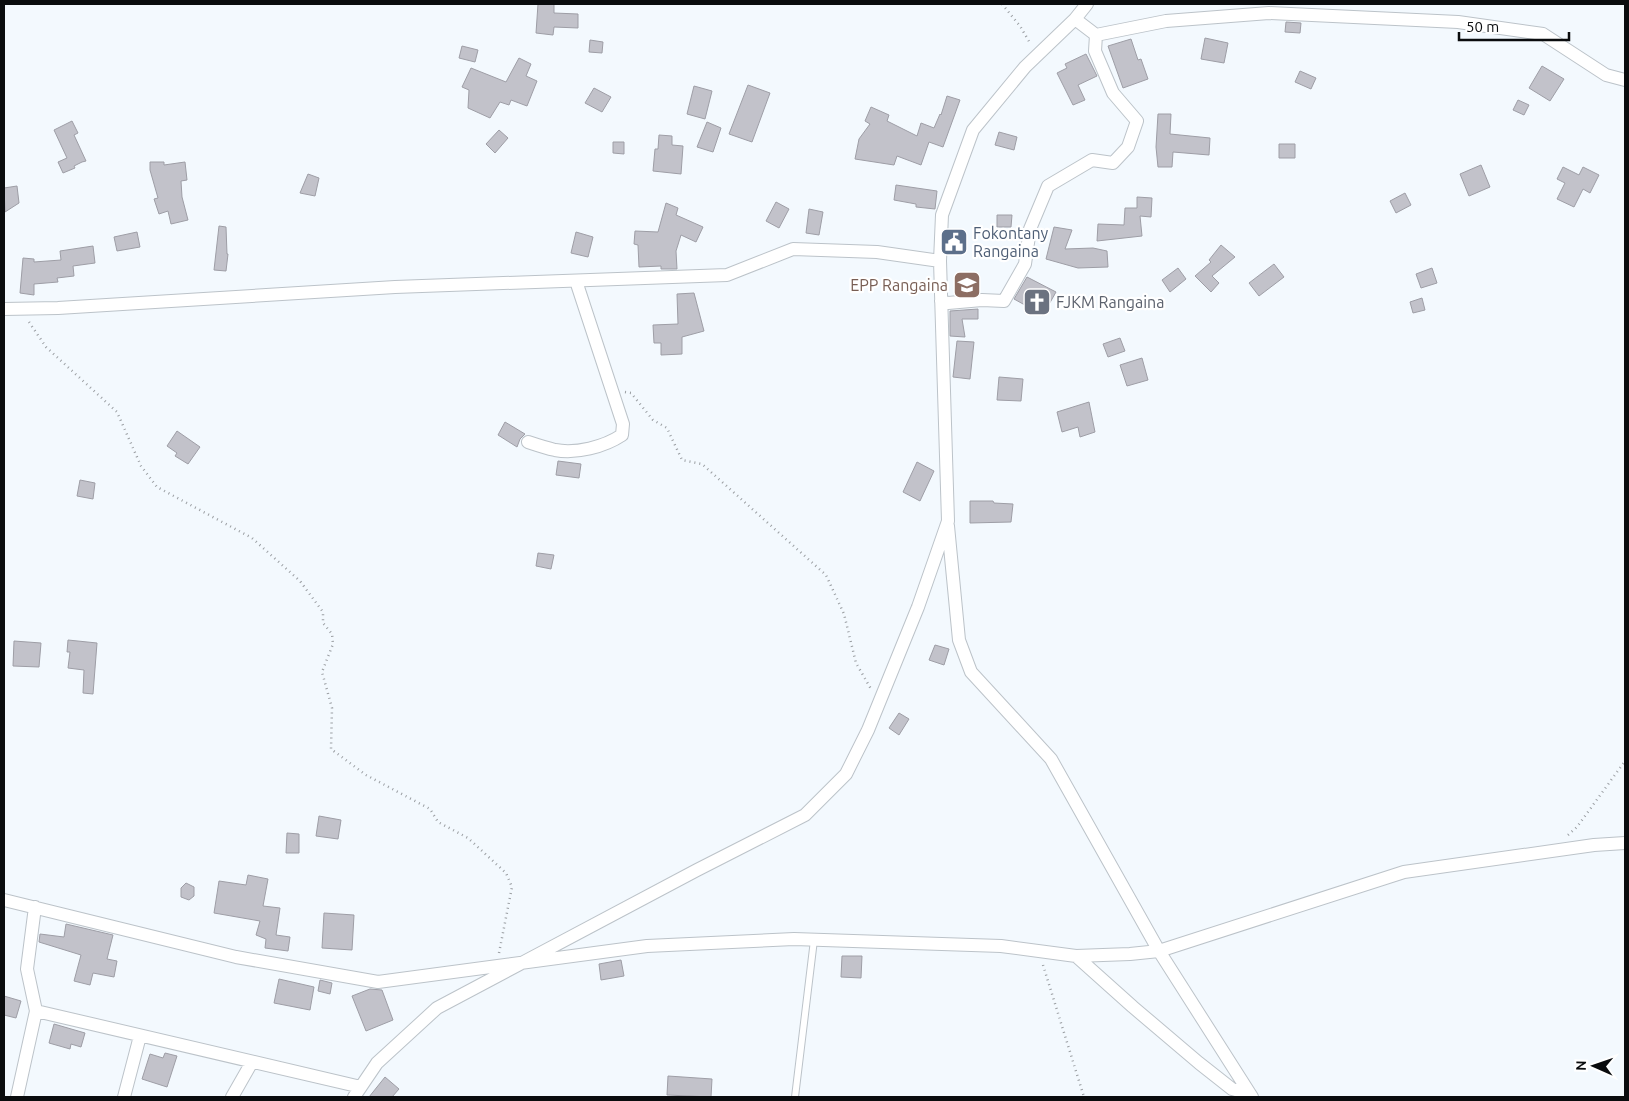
<svg xmlns="http://www.w3.org/2000/svg" width="1629" height="1101" viewBox="0 0 1629 1101" font-family="Ubuntu,sans-serif">
	<rect width="100%" height="100%" fill="#f3f9fe"/>
	<path fill="#c2c2ca" stroke="#9e9ea6" d="M538,4H554V13L578,14V28L554,27L553,35L536,33Z
		M1286,22L1301,23L1300,33L1285,32Z
		M1205,38L1228,43L1224,63L1201,59Z
		M1131,39L1138,60L1141,59L1148,79L1123,88L1108,46Z
		M590,40L603,42L602,53L589,52Z
		M462,46L478,50L475,62L459,58Z
		M1086,54L1097,76L1078,85L1085,100L1073,105L1057,73L1067,68L1065,64Z
		M519,58L531,64L526,76L537,81L527,106L511,100L509,105L500,102L490,118L468,108L469,90L462,87L471,68L506,82Z
		M1542,66L1564,79L1550,101L1529,88Z
		M1300,71L1316,78L1311,89L1295,82Z
		M748,85L770,93L752,142L729,134Z
		M694,86L712,91L705,119L687,114Z
		M594,88L611,97L602,112L585,103Z
		M947,96L960,100L943,147L929,142L921,165L897,156L894,165L855,159L859,139L870,124L865,121L871,107L889,115L887,121L917,136L921,123L934,128L940,114L941,115Z
		M1518,100L1529,105L1524,115L1513,110Z
		M1158,114H1171L1170,134L1210,138L1209,155L1173,152L1172,167H1158L1156,147Z
		M72,121L78,133L74,135L86,161L82,162L74,166L75,168L63,173L58,162L67,158L54,130Z
		M707,122L721,128L713,152L697,147Z
		M499,130L508,138L495,153L486,144Z
		M999,132L1017,137L1014,150L995,145Z
		M659,135L672,136V145L683,146L681,174L653,171L655,149H658Z
		M613,142H624V154L613,153Z
		M1279,144H1295V158H1279Z
		M150,162H164V165L185,162L187,180L181,181L182,197L188,220L171,224L168,211L159,214L154,199L158,198L150,170Z
		M1481,165L1490,187L1469,196L1460,174Z
		M1563,167L1579,175L1583,167L1599,175L1590,193L1583,189L1574,207L1557,199L1565,183L1557,179Z
		M308,174L319,178L315,196L300,193Z
		M896,185L937,191L935,209L916,207V204L894,200Z
		M17,186L19,203L5,212L4,188Z
		M1405,193L1411,205L1396,213L1390,201Z
		M1137,197L1152,198L1151,217L1140,216L1142,236L1097,241L1098,224L1124,225L1125,208H1137Z
		M776,202L789,209L779,228L766,221Z
		M666,203L678,208L676,215L703,227L696,242L681,235L676,251L677,269H661V266L639,267L638,245L634,244L635,231L658,232Z
		M809,209L823,212L819,235L806,233Z
		M997,215H1012L1011,227H997Z
		M219,226L226,227L227,254H228L226,271L214,270Z
		M1054,227L1072,230L1065,249L1093,248L1107,251L1108,267L1078,268L1046,259Z
		M137,232L140,247L117,251L114,237Z
		M576,232L593,237L588,257L571,253Z
		M1221,245L1235,257L1212,276L1219,283L1211,292L1195,276L1211,262L1209,260Z
		M93,246L95,263L73,266L74,276L57,278L58,282L34,284V295L20,293L23,258L34,259V262L61,260L60,251Z
		M1274,264L1284,277L1259,296L1249,283Z
		M1178,268L1186,279L1170,292L1162,280Z
		M1432,268L1437,283L1421,288L1416,274Z
		M1027,277L1056,292L1043,315L1014,299Z
		M694,293L704,331L682,337V354L661,355V343H654L653,325L678,324L677,294Z
		M1422,298L1425,310L1413,313L1410,302Z
		M978,309V319H962L965,337L950,336V311Z
		M1120,338L1125,351L1108,357L1103,344Z
		M957,341L974,342L970,379L953,377Z
		M1142,358L1148,380L1127,386L1120,365Z
		M999,377L1023,379L1021,401L997,400Z
		M1089,402L1095,432L1080,437L1078,427L1062,432L1057,412Z
		M505,422L525,434L520,439L517,447L498,435Z
		M177,431L200,447L188,464L175,456L177,453L167,446Z
		M558,461L581,464L579,478L556,475Z
		M917,462L934,471L920,501L903,492Z
		M80,480L95,483L93,499L77,496Z
		M970,501H993L994,503L1013,504L1011,522L970,523Z
		M538,553L554,555L551,569L536,566Z
		M68,640L97,643L93,694L83,693L84,670L68,668L70,652H67Z
		M14,641L41,643L39,667L13,666Z
		M935,645L949,649L944,665L929,660Z
		M899,713L909,719L899,735L889,728Z
		M319,816L341,820L338,839L316,836Z
		M287,833L299,834V853H286Z
		M248,875L268,879L263,906L280,908L276,935L290,937L288,951L265,948L266,939L256,935L260,921L214,913L219,881L246,885Z
		M186,883L194,887V896L189,900L181,897V888Z
		M324,913L354,915L352,950L322,948Z
		M66,924L113,935L107,959L117,961L114,977L93,973L90,985L74,981L81,955L39,942L40,934L64,937Z
		M842,956H862L861,978L841,977Z
		M621,960L624,976L601,980L599,964Z
		M279,979L314,987L310,1010L274,1003Z
		M320,980L332,983L330,994L318,991Z
		M370,989L382,990L393,1020L366,1031L352,996Z
		M4,996L21,1001L16,1018L4,1015Z
		M54,1024L85,1033L81,1047L71,1044L70,1049L49,1043Z
		M165,1053L177,1056L167,1087L142,1079L150,1054L163,1058Z
		M668,1076L712,1079L711,1097L667,1095Z
		M385,1077L399,1089L392,1097H369Z"/>
	<g fill="none" stroke-linecap="round" stroke-linejoin="round">
		<g stroke="#bcc3c9" stroke-width="8">
			<path id="lane" d="M795,1097L814,940"/>
		</g>
		<g stroke="#bcc3c9" stroke-width="14">
			<path id="street" d="M1075,19L1096,35L1166,21L1269,13L1458,22L1543,34L1606,75L1625,80
				M941,301L948,303L982,300L1004,301L1025,264L1030,229L1048,186L1092,160L1113,163L1128,147L1137,121L1113,93L1095,51L1096,35
				M4,309L58,308L395,287L727,275L793,249L877,252L940,261
				M528,442C537,445 546,448 555,450C576,454 604,447 622,435L623,424L576,281
				M948,526L959,640L971,672L1051,759L1159,951L1252,1097
				M4,900L236,957L378,982L647,946L794,939L1001,946L1076,956L1130,954L1159,951L1404,872L1594,845L1625,843
				M35,907L27,969L36,1011
				M1076,956L1133,1007L1199,1063L1232,1089L1250,1094
				M17,1097L36,1011L361,1087
				M124,1097L140,1036
				M232,1097L252,1062
				M354,1097L377,1063L437,1008L697,870L805,815L846,774L868,730L918,607L948,521L940,261L942,215L973,130L1025,67L1075,19L1087,4"/>
		</g>
		<path stroke="#9b9fa3" stroke-width="2.5" stroke-dasharray="1 4" stroke-linecap="butt" d="M1002,4L1020,26L1030,43
			M29,322L46,347L117,412L141,466L157,487L252,538L300,581L323,612V623L332,634L333,644L322,672L332,708L331,749L366,775L430,809L438,822L468,838L506,873L512,887L499,953
			M625,392L631,393L653,420L667,428L682,460L702,464L826,575L844,614L856,663L871,689
			M1568,835L1577,827L1625,761
			M1043,965L1084,1097"/>
		<use href="#lane" stroke="#fff" stroke-width="6"/>
		<use href="#street" stroke="#fff" stroke-width="12"/>
	</g>
	<defs>
		<g id="civic-square" transform="scale(1.4375)"><rect x="-9" y="-9" width="18" height="18" rx="4" fill="#5c6f8a" stroke="#fff"/><path d="M-.6-6.5H3V-4.5H.6V-3L4-1V1h2V6H-6V1h2V-1L-.6-3ZM-1.2 2.5V6h2.4V2.5Z" fill="#fff"/></g>
		<g id="school-square" transform="scale(1.4375)"><rect x="-9" y="-9" width="18" height="18" rx="4" fill="#8d6e63" stroke="#fff"/><path d="M0-5L7-2L0 1L-7-2ZM-4 1L0 2.5L4 1V4Q0 6-4 4Z" fill="#fff"/></g>
		<g id="church-square" transform="scale(1.4375)"><rect x="-9" y="-9" width="18" height="18" rx="4" fill="#6b7280" stroke="#fff"/><path d="M-1.2-6h2.4v3.5h3.3v2.4h-3.3V6h-2.4V-.1h-3.3v-2.4h3.3Z" fill="#fff"/></g>
	</defs>
	<g fill-rule="evenodd">
		<use href="#civic-square" x="954" y="242"/>
		<use href="#school-square" x="967" y="285"/>
		<use href="#church-square" x="1037" y="302"/>
	</g>
	<g text-anchor="middle" dominant-baseline="central" stroke-width="4.5" stroke-linejoin="round" paint-order="stroke">
		<g font-size="16" fill="#4e5e75" stroke="#fff" text-anchor="start">
			<text x="973" y="233">Fokontany<tspan x="973" dy="18">Rangaina</tspan></text>
		</g>
		<g font-size="16" fill="#785e54" stroke="#fff" text-anchor="end">
			<text x="948" y="285">EPP Rangaina</text>
		</g>
		<g font-size="16" fill="#5b616d" stroke="#fff" text-anchor="start">
			<text x="1056" y="302">FJKM Rangaina</text>
		</g>
	</g>
	<rect width="1629" height="1101" fill="none" stroke="#0a0c0e" stroke-width="10"/>
	<g transform="translate(1594 1066) rotate(272)" stroke="#ffffff" stroke-width="4" paint-order="stroke">
	<path d="M0-4L9 19L0 12L-9 19Z" fill="#0a0c0e"/>
	<text y="-8" font-size="14" font-weight="bold" text-anchor="middle" fill="#0a0c0e">N</text>
	</g>
	<path d="M1459 32v8h110v-8" fill="none" stroke="#0a0c0e" stroke-width="2.5"/>
	<text x="1466" y="32" font-size="15" fill="#0a0c0e" stroke="#ffffff" stroke-width="4" paint-order="stroke">50 m</text>
</svg>
